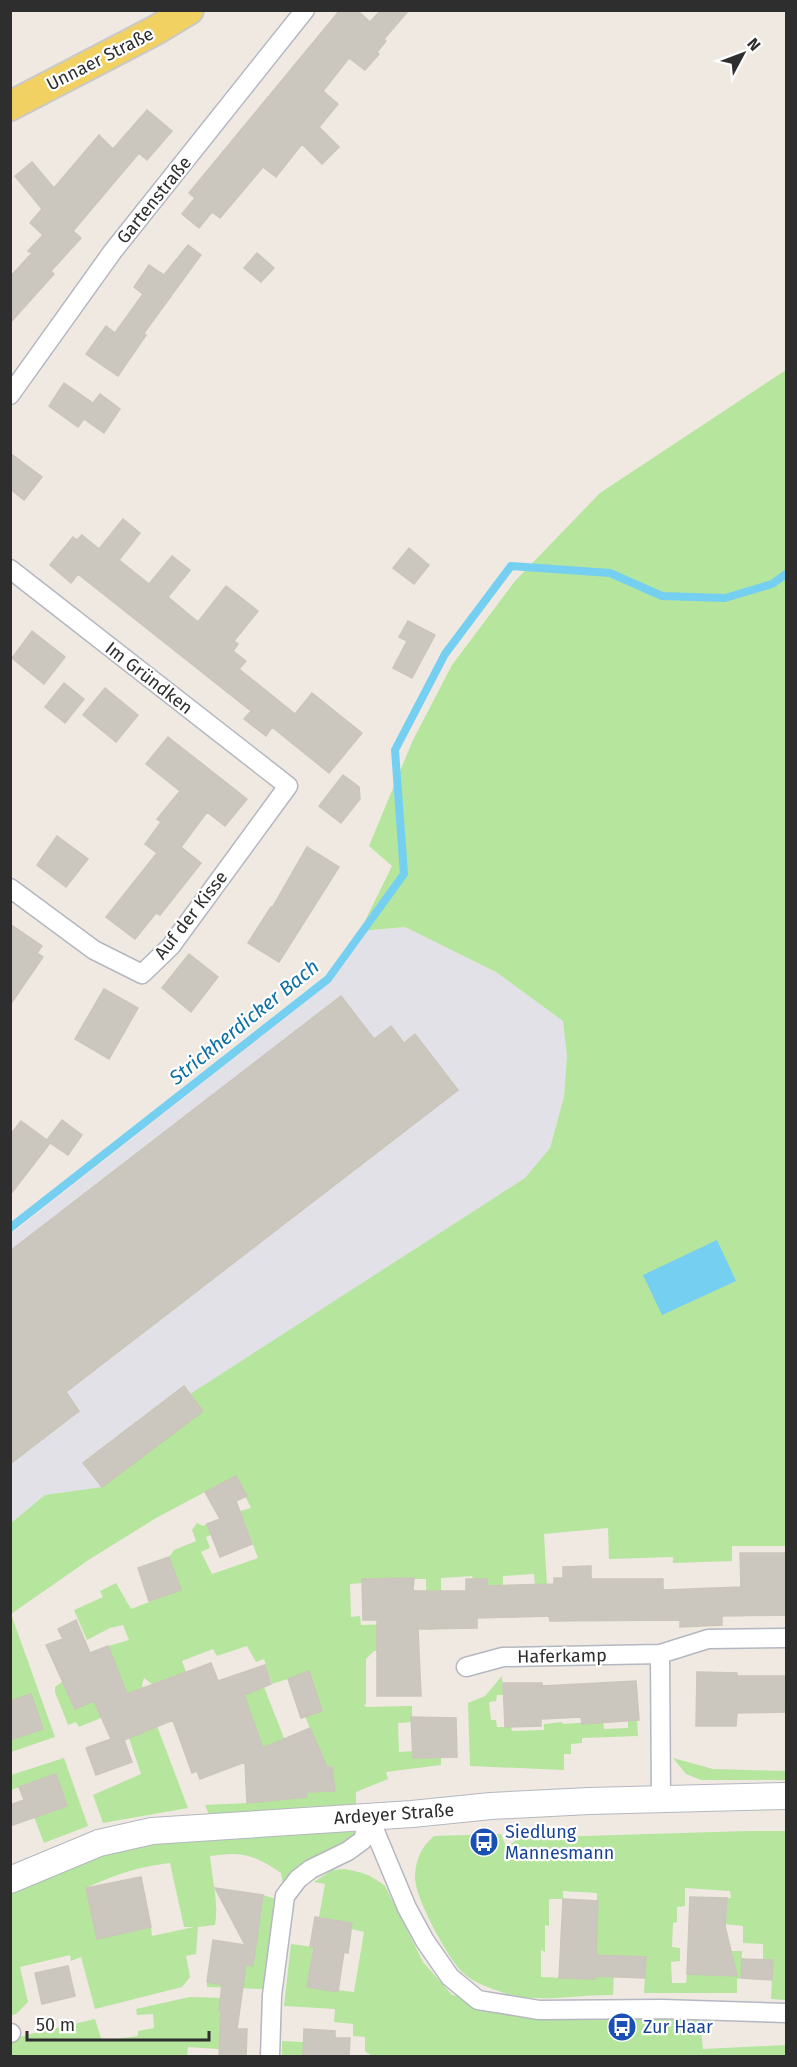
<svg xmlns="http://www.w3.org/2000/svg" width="797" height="2067" viewBox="0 0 797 2067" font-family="'Fira Sans',sans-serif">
	<rect width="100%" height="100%" fill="#efe9e1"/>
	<path fill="#e3e1e8" d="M405,927L496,972L563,1021L567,1056L564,1097L550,1148L525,1178L191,1394L203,1411L102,1487L45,1495L11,1523V1234L308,1000L360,931Z"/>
	<path fill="#b6e59e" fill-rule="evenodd" d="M786,370V1546H732V1561L673,1563V1557L609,1559L608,1528L544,1534L547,1585H535L534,1574L503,1576V1585L498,1586L499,1617L487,1618V1579H473L472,1576L441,1578V1629L427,1630L426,1579H363L362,1583L350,1584L351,1617L360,1616L361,1625L393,1624L394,1649L374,1651L366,1659V1704L364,1705L366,1707L412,1706V1722L398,1723L399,1752L413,1751V1758H441V1765L386,1772L388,1779L356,1792V1817L363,1840L285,1896L281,1873C254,1855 243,1851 210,1856C212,1879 219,1903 215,1925L198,1927L196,1954L186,1956L190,1977L182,1987L95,2009L81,1957L71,1961L70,1955L20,1967L28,2002L16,2014L11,2016V1880L214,1826L205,1805L247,1803L245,1771L252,1770L241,1740L258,1734L248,1707L177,1733L172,1721L264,1687L291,1756L317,1745L305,1716L322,1710L309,1672L272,1684L264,1659L256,1662L247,1646L217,1656L213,1649L182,1661L186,1672L152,1684L144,1678L142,1685L147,1699L79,1727L76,1722L68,1725L55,1692V1687L63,1681L75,1709L125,1689L108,1646L129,1640L123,1625L110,1628L87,1640L74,1610L103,1597L100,1591L116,1583L131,1609L180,1590L169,1557L174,1550L196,1541L192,1530L197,1523L203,1526L207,1524L211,1535L206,1537L210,1548L201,1552L212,1574L258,1558L240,1511L251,1508L235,1476L156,1518L90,1559L11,1614L55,1737L11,1752V1523L45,1495L102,1487L202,1411L190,1394L525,1178L550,1148L564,1097L567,1056L563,1021L496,972L405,927L360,931L392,866L369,846L413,740L452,665L515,581L600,493ZM170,1863L184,1927H194L152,1936L151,1927L97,1939L86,1888C117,1874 137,1867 170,1863Z
		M502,1676L503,1695H497L496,1701L489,1702L491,1720H496L497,1727H511L512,1731L544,1730V1724L562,1722L563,1724L603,1721L604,1729L628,1728V1720H637L638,1736L582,1738V1743L571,1744V1754H564V1770L470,1766L468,1703L485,1696Z
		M157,1726L188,1808L103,1823L93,1795L141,1774L129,1738Z
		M64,1758L88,1826L44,1843L34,1817L67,1806L55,1774L11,1790V1775Z
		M673,1758L713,1769L786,1771V1780H701L686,1774Z
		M747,1831H786V2000L771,1999L773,1960H763V1944L743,1943V1926L725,1924L726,1898H731L730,1891L685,1888V1906L677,1907V1922L673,1923L672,1947L680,1948V1961L671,1962L672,1983H686L687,1974L723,1975L722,1951H742L741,1978L737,1979V1993H644L646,1957L615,1956L613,1995C577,1994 539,2004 504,1993C490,1988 474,1983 463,1973C448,1958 414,1897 415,1876C416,1859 421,1847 434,1836L501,1834L505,1844H511L519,1838ZM563,1891L597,1893L595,1979L541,1977V1950L545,1952V1925L549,1926V1899H563Z
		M345,1869C361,1872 372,1875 385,1886L423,1962L452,1995L498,2004L699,2010L703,2049L786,2045V2056H372L365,2051V2037L353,2036V2024L334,2022L335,2009L284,2006L291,1944L313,1947L308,1987L354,1992L364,1932L351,1929L352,1923L319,1917L325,1884L314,1882L332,1870Z
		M263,1895L276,1899L263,1989L207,1987V1982L228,1985L242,1964L253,1965Z
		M190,1997L221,1998L224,2010L219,2049L188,2047L187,2056H11L10,2039L95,2019L102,2041L138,2036V2031L154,2028L153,2014L137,2015L136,2009Z
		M282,2041L303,2042V2056H282Z"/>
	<path fill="#75cff0" d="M717,1240L736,1281L662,1315L643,1275Z"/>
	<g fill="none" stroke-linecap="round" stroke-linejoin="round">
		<path stroke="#75cff0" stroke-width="8" d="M10,1228L328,979L404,874L395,750L445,654L511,566L610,573L662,596L725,598L772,584L786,574"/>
	</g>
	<path fill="#cbc7bf" stroke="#cbc5ba" stroke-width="1.5" d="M340,10H357L370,22L381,10H409L384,39L386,41L377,52L379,54L365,70L349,58L323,91L338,104L319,127L339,147L322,164L302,144L276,177L263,167L220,218L212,212L199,228L182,214L195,198L189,193Z
		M147,110L172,131L147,160L139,153L73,231L81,238L51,271L54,274L10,323V277L32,253L28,251L43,235L30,223L42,209L15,176L32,162L54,188L99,135L113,149Z
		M188,245L201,255L144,333L146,335L118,376L86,354L106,326L115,333L143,294L134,287L149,265L164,275Z
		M257,253L274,268L261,282L244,268Z
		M64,383L93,403L100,394L120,409L104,433L84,419L78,427L49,406Z
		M10,453L42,477L24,500L10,489Z
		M123,519L140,533L119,560L149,584L172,556L190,570L168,597L198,622L226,586L258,611L234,641L238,644L233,651L246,661L239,669L295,714L312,693L362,733L329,773L272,727L266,736L244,719L251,711L78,574L71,583L50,565L73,537L77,540L82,535L99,549Z
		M409,548L429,565L414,584L393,568Z
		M408,621L435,635L412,678L393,668L407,641L399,637Z
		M32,631L65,657L44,684L12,658Z
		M64,683L84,699L65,723L45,707Z
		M105,688L138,715L116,742L83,715Z
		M168,737L247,799L225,826L207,812L181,847L201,863L160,915L156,913L135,939L106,917L157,853L145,844L161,822L157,819L180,791L146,764Z
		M343,775L359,787L360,799L341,823L319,806Z
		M57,836L88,859L66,887L37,865Z
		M307,847L339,867L279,962L248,943L271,907L272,908Z
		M10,924L42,946L37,953L43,957L10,1005Z
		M189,954L218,977L191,1012L162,988Z
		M104,989L138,1008L109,1059L75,1039Z
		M341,996L374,1039L391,1026L404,1043L415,1034L458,1090L66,1392L79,1411L10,1464V1251Z
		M62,1120L82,1135L68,1155L50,1143L10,1195V1135L21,1121L47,1140Z
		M184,1386L203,1411L102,1487L83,1463Z
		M236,1476L247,1496L236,1501L252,1544L220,1557L207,1524L220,1519L205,1492Z
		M740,1553H785V1559H786V1615L722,1616V1625L680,1627V1620L550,1621L549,1616L477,1618V1628L418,1629L421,1696H377V1620H363L362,1579L414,1578L413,1591H466V1579H487V1586L554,1584V1578H563V1567L591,1566V1579H663V1590L741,1587Z
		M169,1557L181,1590L149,1601L138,1568Z
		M76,1620L90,1653L108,1646L127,1694L211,1663L218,1681L265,1665L271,1684L244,1695L263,1748L310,1728L327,1767H332L335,1791L306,1792L307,1797L247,1803L245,1762L200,1779L197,1771L192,1773L173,1720L124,1740L132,1762L96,1775L86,1748L111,1739L94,1701L75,1709L46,1645L63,1639L58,1629Z
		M309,1671L322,1711L301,1718L288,1679Z
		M697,1672L737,1673V1676H786V1712L737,1713L736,1726H696Z
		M636,1681L639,1720L582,1724L581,1717L541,1719V1726L505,1727L503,1683H542V1686Z
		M31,1694L43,1729L10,1740V1701Z
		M411,1717L456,1718L457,1757L413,1758Z
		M56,1774L67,1806L10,1826V1805L24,1800L19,1787Z
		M141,1877L151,1927L97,1939L86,1888Z
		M215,1888L263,1895L253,1966L246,1965L237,2029H247L246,2056H219L221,2010H219L222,1985L207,1982L213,1940L245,1945Z
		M690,1897L727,1898L725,1926L737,1976L687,1974Z
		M563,1899L598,1901L596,1955L646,1957L645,1978L595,1976V1979L559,1978Z
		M315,1917L352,1923L348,1953L344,1952L338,1992L307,1987L314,1947H310Z
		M742,1959L773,1960L772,1980L741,1978Z
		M68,1966L75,1996L42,2004L35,1973Z
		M304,2029L335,2031V2038H350L349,2056H303Z"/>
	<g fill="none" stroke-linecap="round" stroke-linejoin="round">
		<g stroke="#b4b7c1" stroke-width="21">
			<path id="street" d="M10,395L113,251L305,10
				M10,569L288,786L171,946L142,974L94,950L10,888
				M660,1654L661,1799
				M466,1667L503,1657L660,1654L708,1639L786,1638
				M369,1817L407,1908L425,1941L450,1977L478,2000L539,2010L662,2009L786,2013
				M10,2033H11
				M270,2056L272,1995L285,1896L298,1879L311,1869L348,1851L363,1840L369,1817"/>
		</g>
		<g stroke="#b4b7c1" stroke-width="28">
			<path id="secondary" d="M10,1880L99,1843L152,1831L412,1814L491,1806L589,1801L786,1796"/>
		</g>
		<g stroke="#c9c9c9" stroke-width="32">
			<path id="primary" d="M10,106L156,30L189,10"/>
		</g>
		<use href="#street" stroke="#fff" stroke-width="18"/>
		<use href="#secondary" stroke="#fff" stroke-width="26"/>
		<use href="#primary" stroke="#f2d163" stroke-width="28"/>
	</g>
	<defs>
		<g id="bus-disc" transform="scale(1.5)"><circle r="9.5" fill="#1a4fb4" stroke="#fff"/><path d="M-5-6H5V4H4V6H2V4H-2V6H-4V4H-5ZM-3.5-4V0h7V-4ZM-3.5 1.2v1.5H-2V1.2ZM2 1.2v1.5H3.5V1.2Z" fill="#fff"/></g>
	</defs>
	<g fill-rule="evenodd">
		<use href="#bus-disc" x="484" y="1842"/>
		<use href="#bus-disc" x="622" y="2027"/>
	</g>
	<g text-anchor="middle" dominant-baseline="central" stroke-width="4.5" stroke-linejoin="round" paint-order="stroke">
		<g font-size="18" fill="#2e2e2e" stroke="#fff">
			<text transform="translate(100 59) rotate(-27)">Unnaer Straße</text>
			<text transform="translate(154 200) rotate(-51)">Gartenstraße</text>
			<text transform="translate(149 678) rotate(38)">Im Gründken</text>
			<text transform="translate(191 915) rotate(-52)">Auf der Kisse</text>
			<text transform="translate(562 1656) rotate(-1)">Haferkamp</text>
			<text transform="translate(394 1814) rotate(-4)">Ardeyer Straße</text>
		</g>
		<g font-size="18" fill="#164399" stroke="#fff" text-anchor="start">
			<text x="505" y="1832">Siedlung<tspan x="505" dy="21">Mannesmann</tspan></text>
			<text x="643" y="2027">Zur Haar</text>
		</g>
		<g font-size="20" font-style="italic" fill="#0d6fa3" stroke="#fff">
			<text transform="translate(244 1022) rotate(-39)">Strickherdicker Bach</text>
		</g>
	</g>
	<rect width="797" height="2067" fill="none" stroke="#2e2e2e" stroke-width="24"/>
	<g transform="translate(743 54) rotate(49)" stroke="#ffffff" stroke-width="4.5" paint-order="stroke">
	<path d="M0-4.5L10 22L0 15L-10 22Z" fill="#2e2e2e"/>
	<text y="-9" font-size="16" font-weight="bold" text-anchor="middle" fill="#2e2e2e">N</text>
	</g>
	<path d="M27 2031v9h182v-9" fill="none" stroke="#2e2e2e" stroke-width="3"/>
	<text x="36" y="2031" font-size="18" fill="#2e2e2e" stroke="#ffffff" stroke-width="4.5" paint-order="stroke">50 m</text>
</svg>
